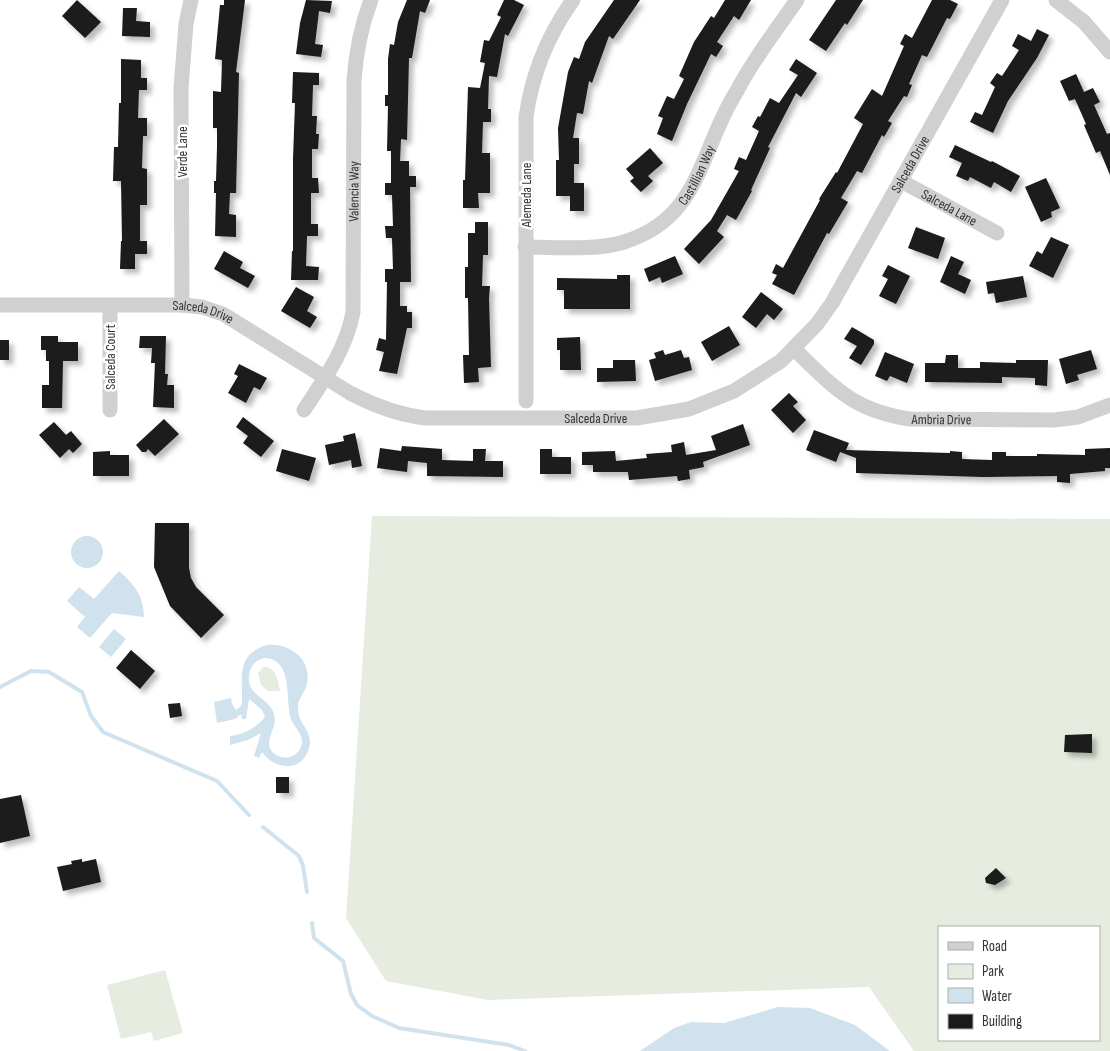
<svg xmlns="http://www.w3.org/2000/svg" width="1110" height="1051" viewBox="0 0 1110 1051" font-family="'Sofia Sans Condensed',sans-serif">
	<defs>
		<filter id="shadow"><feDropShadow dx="4.5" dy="4.5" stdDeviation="2.5" flood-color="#0004"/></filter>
	</defs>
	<rect width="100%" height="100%" fill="#fff"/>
	<path fill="#e6ecdf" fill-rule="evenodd" d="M372,516L1110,519V1051H914L869,987L488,1000L386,981L346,918ZM939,927H1099V1040H939Z
		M263,667C276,666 278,680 280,691H268L261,685L258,673Z
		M165,970L183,1033L154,1041L151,1032L121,1039L107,985Z"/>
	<path fill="#cfe2ee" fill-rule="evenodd" d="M71 552a16 16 0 1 1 32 0a16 16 0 1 1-32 0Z
		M119,571C134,584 144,596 144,617L112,613L90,638L77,627L85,617L67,601L79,587L94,599Z
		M114,629L126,639L111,657L99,647Z
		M267,645C290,643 312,659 307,684C305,693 297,699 298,709C298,724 314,732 309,748C302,773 275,770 262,752L259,758L254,756L261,733L248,740L230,745V736C244,735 256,728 265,717L262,710L249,699L246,719H242L241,714L235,719L217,723L214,702L231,698L232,704L236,710L240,707L242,704C243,677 235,655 267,645ZM264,658C294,658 285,701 291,719C294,727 303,734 302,743C299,760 279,762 270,749C266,736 278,727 274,714C269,696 243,696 250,671C252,664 257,660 264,658Z
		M778,1007L810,1008L855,1025L890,1051H640L674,1028L691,1022L724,1023Z"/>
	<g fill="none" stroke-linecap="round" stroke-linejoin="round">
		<path stroke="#cfe2ee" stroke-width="4" d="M0,687L31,671L49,672L82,692L91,716L103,732L217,781L249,815
			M263,827L299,856L303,866L307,892
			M312,923L314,938L343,961L351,994L357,1005L372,1016L399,1028L509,1045L525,1051"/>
	</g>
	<path fill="#1a1a1a" filter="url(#shadow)" d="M77,0L101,22L85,38L62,16Z
		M224,0H245L236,72L239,73L236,193H230L229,214L236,215V237L215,236L216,193H214V181H216L217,147V128H213V91L221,92L222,60L215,59L220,5H224Z
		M306,0L332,1L330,13L319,11L315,44L323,45L321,57L296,54L300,23Z
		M407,0H430L425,13L420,11L412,58H409L407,140L401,139L400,161H409V176H416V187H410L411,282H400V306H407V312H412V328H407L397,374L379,371L384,352L376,350L379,338L386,340L387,282H385V269H393L392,238H386L385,226H393L392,195H385V183H391V151H387L388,106H385V95H388V59L390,44L394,45L398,22Z
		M504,0H514L524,5L508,36L505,34L497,77L489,76L488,109H491V122H483L482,153H490V193H478L479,208H463V180H465L468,87L480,88L485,63L480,62L484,40L489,41L501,17L497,15Z
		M614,0H640L613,39L609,36L592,83L589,81L583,114L577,113L573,138H579V164H574V183H584V211H570V196H556V160H559L558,128L568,72L574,57L579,59L585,42Z
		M725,0H751L739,20L734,16L717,42L723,46L716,57L711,54L687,104L672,141L657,134L663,118L658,116L667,96L674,99L684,79L679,76L694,42L711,16L714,18Z
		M836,0H863L847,25L845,23L826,51L809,40Z
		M932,0H950L958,4L950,19L947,18L927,57L922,55L909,84L912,85L907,97L904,96L888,121L892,123L884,137L882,135L862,173L857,171L841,198L848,202L829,234L827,233L794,295L772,284L777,275L772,273L776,264L783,268L820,200L819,199L836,172L837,173L863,124L854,118L872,89L882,96L904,46L900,44L905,34L912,38Z
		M123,8H137L136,21L150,22V37L122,36Z
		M1037,29L1049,35L1037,58L1008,101L993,133L970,122L975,112L982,115L995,87L990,83L997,73L1002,76L1019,50L1012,46L1018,34L1031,41Z
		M121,59L141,60V78H147V90H139L138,118H147V136H143L142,168L147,169V205H140V241H147V254H135V269H120L121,241H122L121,181H113L114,147H118L119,103H121Z
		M796,59L817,73L801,97L796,93L768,147L770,148L751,190L752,191L736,220L727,215L717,231L724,237L699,264L684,249L711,220L739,171L734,169L739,157L746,160L759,131L752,127L758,116L760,117L770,98L779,103L798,75L789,70Z
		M293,72L319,73V85H313L312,116H317L316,134H319L318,149H312V178H318L319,193H311V224H318V236H307L306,266L319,267L318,280H291L292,251H293V159L295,103H292Z
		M1076,74L1084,92L1093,88L1100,102L1094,105L1107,134L1110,133V175L1100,151L1096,153L1084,125L1086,124L1075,99L1069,101L1060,81Z
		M955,145L991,162L992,161L1020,176L1011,192L994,182L991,188L970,177L968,181L956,176L962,163L949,157Z
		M650,148L663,163L648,176L653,181L641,192L630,181L634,178L626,169Z
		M1046,178L1060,208L1051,212L1052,217L1041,222L1025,187Z
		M475,222H488V255H483L482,286H490L489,298L491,367L478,368L479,382L464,383L463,355H469L468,298H465V267H468V233H475Z
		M916,227L945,238L938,259L908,248Z
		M1051,237L1069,245L1053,278L1029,266L1037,251L1042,254Z
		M224,251L243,262L240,268L255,276L248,288L214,269Z
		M675,256L683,274L662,283L660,277L649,282L644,269Z
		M951,256L964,262L958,274L971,280L965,294L940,282Z
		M888,265L910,276L896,304L879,296L888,279L882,276Z
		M617,275H630V309H564V290H557V278L617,279Z
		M1023,276L1027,297L996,303L994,293L988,294L986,282Z
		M296,287L314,297L307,311L317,317L310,328L281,311Z
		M761,292L783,309L774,320L767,314L756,328L742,317Z
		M729,326L740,345L712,361L701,342Z
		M852,327L874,340V344L861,365L849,358L857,346L844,339Z
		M41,336H58V342H78V361H63L62,408H42V385H49V361H46V350H41Z
		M140,336H166L165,374H168L167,385H174V408L153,407L155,363H151L152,348H139Z
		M580,337L581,370H560V350H557V338Z
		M0,340H9V360H0Z
		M663,350L665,355L681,350L684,358L689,357L692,370L655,381L649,360L656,358L654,353Z
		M1091,350L1097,369L1077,375L1079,380L1066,384L1059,359Z
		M885,352L914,364L907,383L890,376L887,381L875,376Z
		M946,355H958V368H980V362L1016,363V360H1048L1047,386L1035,385V378L1002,377V383L925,382V363H945Z
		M613,360H635L636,381L597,382V368H613Z
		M239,364L267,378L260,390L254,387L246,403L228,393L238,376L234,374Z
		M789,393L798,402L793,406L806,420L793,433L771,410Z
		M243,417L274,441L261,457L243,443L248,436L236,427Z
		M164,419L179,434L155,456L148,449L146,452H142L136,445Z
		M54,422L66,435L71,431L82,444L73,453L69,449L60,458L39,435Z
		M743,424L750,445L703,462L704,467L689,470L690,479L678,481L677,476L629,480L628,472H593V465H582V452L615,451L616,461L647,458L646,454L672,452L671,445L684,442L686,455L716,450L711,436Z
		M814,430L849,443L846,450L950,453V451L962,452V459L992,460V452H1006V456H1037V454L1085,455V449L1110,448V468H1105V471L1070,474V483L1057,482V476L983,477L856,473V458L840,452L836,462L806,450Z
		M355,433L362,466L352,468L351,460L329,465L325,445L344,441L343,436Z
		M402,446L442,449V460L473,461V449H486L485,461H503V477L427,476V463L408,461L407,472L377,468L380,448L401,451Z
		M282,449L316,458L309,481L276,471Z
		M540,449H552V457H571V474H540Z
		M110,451V455H129V476H93V452Z
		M155,523H189V568L191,578L196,587L224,615L201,638L170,606L154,567Z
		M131,650L155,671L140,689L116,668Z
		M180,703L182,716L170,718L168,704Z
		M1092,734V753L1064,752L1065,735Z
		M276,777H289V793H276Z
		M21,795L30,836L0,843V799Z
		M82,859V862L96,859L101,882L63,891L57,867L72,864L71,861Z
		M996,868L1006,878L995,885L986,883L985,878Z"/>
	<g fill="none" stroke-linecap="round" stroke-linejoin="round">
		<g stroke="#d0d0d0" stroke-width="15">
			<path d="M1056,0L1084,22L1110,52"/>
			<path id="s1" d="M901,181L997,233"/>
			<path id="s2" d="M525,247C556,247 595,251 624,242C684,223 695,181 717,130C723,116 730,102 738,89C754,58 777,29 797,0"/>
			<path id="s3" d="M0,305H182L202,307L223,314L350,393C375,406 398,415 426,418H637L689,409L734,391L781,361L817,324L832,303L1002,0"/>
			<path d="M182,305L181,88L186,24L191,0"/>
			<path id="s4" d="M794,349C835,388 852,410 910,419L1054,420L1078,417L1110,405"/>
			<path d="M526,401V117C532,74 548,35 573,0"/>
			<path d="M110,410V305"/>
			<path id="s5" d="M304,410C325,378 346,350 353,312L354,80C356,53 361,26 371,0"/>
		</g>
	</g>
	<g text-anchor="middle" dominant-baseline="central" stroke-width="5" stroke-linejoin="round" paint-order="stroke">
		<g font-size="14" fill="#333" stroke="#fff">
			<text transform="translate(182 152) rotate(-90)">Verde Lane</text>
			<text stroke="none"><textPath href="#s3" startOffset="1059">Salceda Drive</textPath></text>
			<text stroke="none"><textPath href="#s2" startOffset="202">Castillian Way</textPath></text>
			<text stroke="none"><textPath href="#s5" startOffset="231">Valencia Way</textPath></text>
			<text transform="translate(526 195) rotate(-90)">Alemeda Lane</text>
			<text stroke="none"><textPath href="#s1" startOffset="55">Salceda Lane</textPath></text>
			<text stroke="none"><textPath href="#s3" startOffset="204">Salceda Drive</textPath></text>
			<text transform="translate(110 357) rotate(-90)">Salceda Court</text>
			<text stroke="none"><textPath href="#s3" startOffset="624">Salceda Drive</textPath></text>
			<text stroke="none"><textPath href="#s4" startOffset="170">Ambria Drive</textPath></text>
		</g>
	</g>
	<rect x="938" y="926" width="162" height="115" fill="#ffffff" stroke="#adadad"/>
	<rect x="948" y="942" width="25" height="8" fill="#d0d0d0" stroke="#adadad"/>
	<text x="982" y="951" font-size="15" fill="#333333">Road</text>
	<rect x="948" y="964" width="25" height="15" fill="#e6ecdf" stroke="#adadad"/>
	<text x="982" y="976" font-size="15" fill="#333333">Park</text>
	<rect x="948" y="988" width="25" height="15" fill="#cfe2ee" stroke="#adadad"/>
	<text x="982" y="1001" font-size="15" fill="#333333">Water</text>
	<rect x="948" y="1014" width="25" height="15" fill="#1a1a1a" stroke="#adadad"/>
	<text x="982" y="1026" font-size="15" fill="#333333">Building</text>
</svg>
